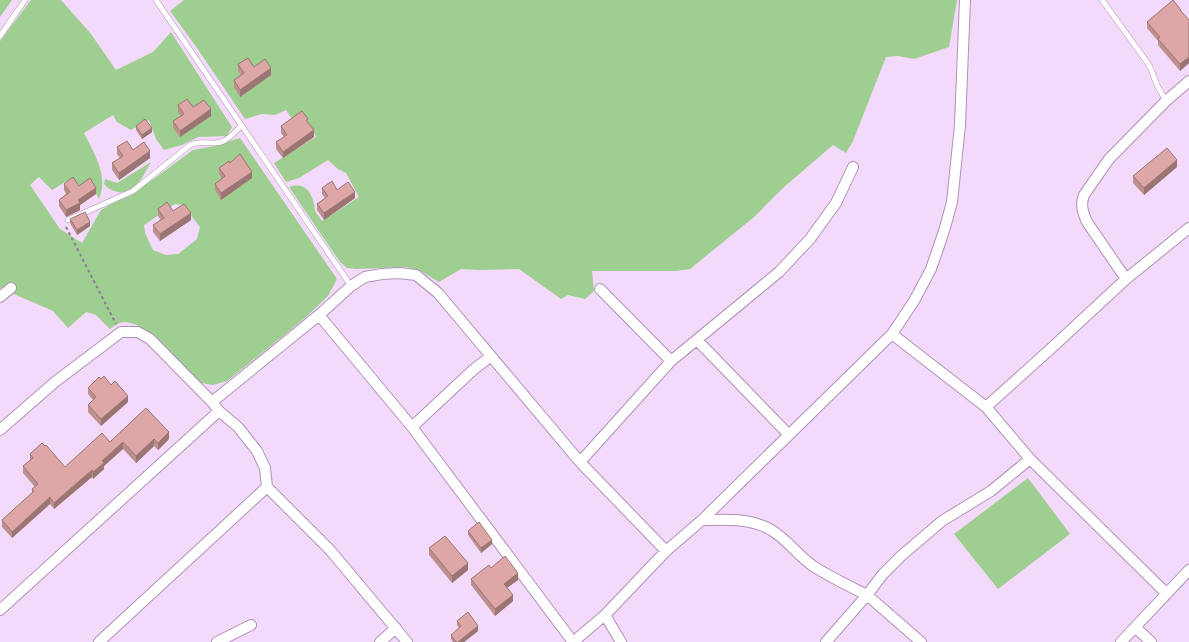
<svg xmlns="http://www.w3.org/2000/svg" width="1189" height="642" viewBox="0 0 1189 642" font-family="'Fira Sans',sans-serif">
	<rect width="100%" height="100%" fill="#f3dafa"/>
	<path fill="#9fce91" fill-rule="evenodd" d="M0,0H12L0,17Z
		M31,0H61L91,34L116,70L153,52L171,32L232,127L227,136L198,137L182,145L164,150L156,139L149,120L131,130L117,122L113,115L84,133C94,153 109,176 99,199L90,183L80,190L72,178L52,190L39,177L30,185L60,229L82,243L101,210L148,183L193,150L214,146L240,138L337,279L328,296L306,317L227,381L213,385L201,383L137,325C124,320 121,321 110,329L96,315L86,312L68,328L53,311L0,288V41ZM175,204L183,205L200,227L197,239L178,254L166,255L153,250L145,233L144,225Z
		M184,0H957L949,47L914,59L898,56L886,57L853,141L846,153L833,145L783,188L754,217L690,269L676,271H592L594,291L585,299L568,295L561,299L519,269L479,270L461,269L439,282L419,270L406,267L356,269L347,268L340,262L289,187C303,182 311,190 314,204C315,206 314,208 315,210C316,214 320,217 322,221L359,197L346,173L338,169L328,160L299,178L286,182L274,163L316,137L312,128L293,120L286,110L275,115L262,114L245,119L197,48L170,11Z
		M151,162C143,176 134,198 114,191C110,189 107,188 104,184L105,179L117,183Z
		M1028,478L1070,534L998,589L954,534Z"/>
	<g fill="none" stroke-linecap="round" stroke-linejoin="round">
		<g stroke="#af92b7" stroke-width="6">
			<path id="service" d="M156,0L351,286
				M1102,0L1147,62L1151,69L1157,85L1166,101
				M0,36L25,0
				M68,220L133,191L190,145C200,140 210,145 221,142C229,140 236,131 241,126"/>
		</g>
		<g stroke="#af92b7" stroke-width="12">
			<path id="minor" d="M1126,279L1087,222C1083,213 1080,205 1084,195L1109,159L1166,101L1189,81
				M600,289L671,361
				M0,297L11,288
				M319,315L412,427L573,642
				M892,334L986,407L1057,343L1126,279L1189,228
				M697,340L789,435
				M212,402L319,315L351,286L365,277L382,274L399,273L416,275L438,293L580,462L666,551
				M986,407L1030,459L1167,594
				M412,427L473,370L491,356
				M0,430L55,382L121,332H138L150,339L212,402L219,411L238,427L257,451L265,468L267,487L99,642
				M580,462L671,361L779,272L810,239L836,203L853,167
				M267,487L330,550L407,642
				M702,520C723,520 743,518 763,526C782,533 796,554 813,566C830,577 849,586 867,595L883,574L901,556L942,521L991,491L1030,459
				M0,610L219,411
				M605,615L621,642
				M1135,627L1151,642
				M217,642L251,625
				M380,642L396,628
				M573,642L605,615L666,551L702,520L892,334L914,301L931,269L944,231L952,202L960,125L965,0
				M826,642L867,595L921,642
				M1121,642L1189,570"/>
		</g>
		<path stroke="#8e7c93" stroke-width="2" stroke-dasharray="3 3" stroke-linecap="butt" d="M66,227L116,324"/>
		<use href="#service" stroke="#fff" stroke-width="5"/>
		<use href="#minor" stroke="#fff" stroke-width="10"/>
	</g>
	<path fill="#bd908f" d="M1181,12L1189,20V63L1180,71L1158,45V41L1147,28V22Z
		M238,64L254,67L271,75L240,97L234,87V80L241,75L238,71Z
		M178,105L193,107L211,116L180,137L173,128V121L181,116L178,112Z
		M308,122L314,137L283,158L276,149V142L284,137L281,133V126Z
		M136,126L152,132L142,139L136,130Z
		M117,147L133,150L150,158L119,180L112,170V163L120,158L117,154Z
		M230,163L252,178L221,200L215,190V184L222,178L219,174V168Z
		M1177,167L1144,195L1133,183V176Z
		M64,184L79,186L96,194L80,205V210L66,217L59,206V200L66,194L64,190Z
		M322,188L337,190L355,198L324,220L317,210V204L325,198L322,194Z
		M158,209L173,211L191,220L160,241L153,232V225L161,220L158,216Z
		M70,219L90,226L77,235L70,223Z
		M88,388L128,402L101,426L88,412V405L93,400L88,394Z
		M146,408L169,439L158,450L154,446L136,463L123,449L104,466V469L93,479L92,477L54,509L50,504L12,538L2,527V520L32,493V489L35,487L23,473V466L30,460V454L65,467L110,442Z
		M468,531L492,544L481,553L468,535Z
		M429,548L468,570L452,583L429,555Z
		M491,568L518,580L507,588L513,601L495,616L471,585V579Z
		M457,621L478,631L464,642H453L451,639V635L459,628L457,625Z"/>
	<path fill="#9a7574" d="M1189,57V63L1180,71V64Z
		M271,68V75L240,97V90Z
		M211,109V116L180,137V131Z
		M152,128V132L142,139V135Z
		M314,130V137L283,158V152Z
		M150,151V158L119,180V173Z
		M1177,160V167L1144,195V188Z
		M252,172V178L221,200V193Z
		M96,188V194L80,205V210L66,217V210L78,200Z
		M355,192V198L324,220V213Z
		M191,213V220L160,241V234Z
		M90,222V226L77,235V230Z
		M128,396V402L101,426V419Z
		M169,432V439L158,450V443Z
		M154,439V446L136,463V456Z
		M123,442V449L104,466V469L93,479V472L102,461Z
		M92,470V477L54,509V503Z
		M50,497V504L12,538V532Z
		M492,540V544L481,553V548Z
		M468,563V570L452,583V576Z
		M518,573V580L504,590V584Z
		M513,595V601L495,616V609Z
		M478,626V631L464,642H458Z"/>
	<path fill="#dca7a6" stroke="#9a7574" d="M1173,0L1181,10H1180L1189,20V57L1180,64L1158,39L1160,37L1147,22Z
		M248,58L254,67L265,59L271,68L240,90L234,80L244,73L238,64Z
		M187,99L193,107L204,100L211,109L180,131L173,121L184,114L178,105Z
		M302,111L308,119L306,120L314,130L283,152L276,142L287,135L281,126Z
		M145,119L152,128L142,135L136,126Z
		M127,141L133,150L144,142L150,151L119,173L112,163L123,156L117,147Z
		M1167,148L1177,160L1144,188L1133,176Z
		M240,154L252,172L221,193L215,184L225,176L219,168L229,161L230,163Z
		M73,177L79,186L90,178L96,188L78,200L80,203L66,210L59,200L70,192L64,184Z
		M332,181L337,190L348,182L355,192L324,213L317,204L328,196L322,188Z
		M167,202L173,211L184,204L191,213L160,234L153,225L164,218L158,209Z
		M85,212L90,222L77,230L70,219Z
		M104,376L111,385L115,381L128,396L101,419L88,405L96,397L88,388L99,377L101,379Z
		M146,408L169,432L158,443L154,439L136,456L123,442L102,461L104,463L93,472L92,470L54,503L50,497L12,532L2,520L34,491L32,489L38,484L23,466L33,458L30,454L42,443L45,446L46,445L65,467L102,433L110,442Z
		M479,522L492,540L481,548L468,531Z
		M445,536L468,563L452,576L429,548Z
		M505,556L518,573L504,584L513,595L495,609L471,579L489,565L491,568Z
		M468,612L478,626L458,642H456L451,635L461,626L457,621Z"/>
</svg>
